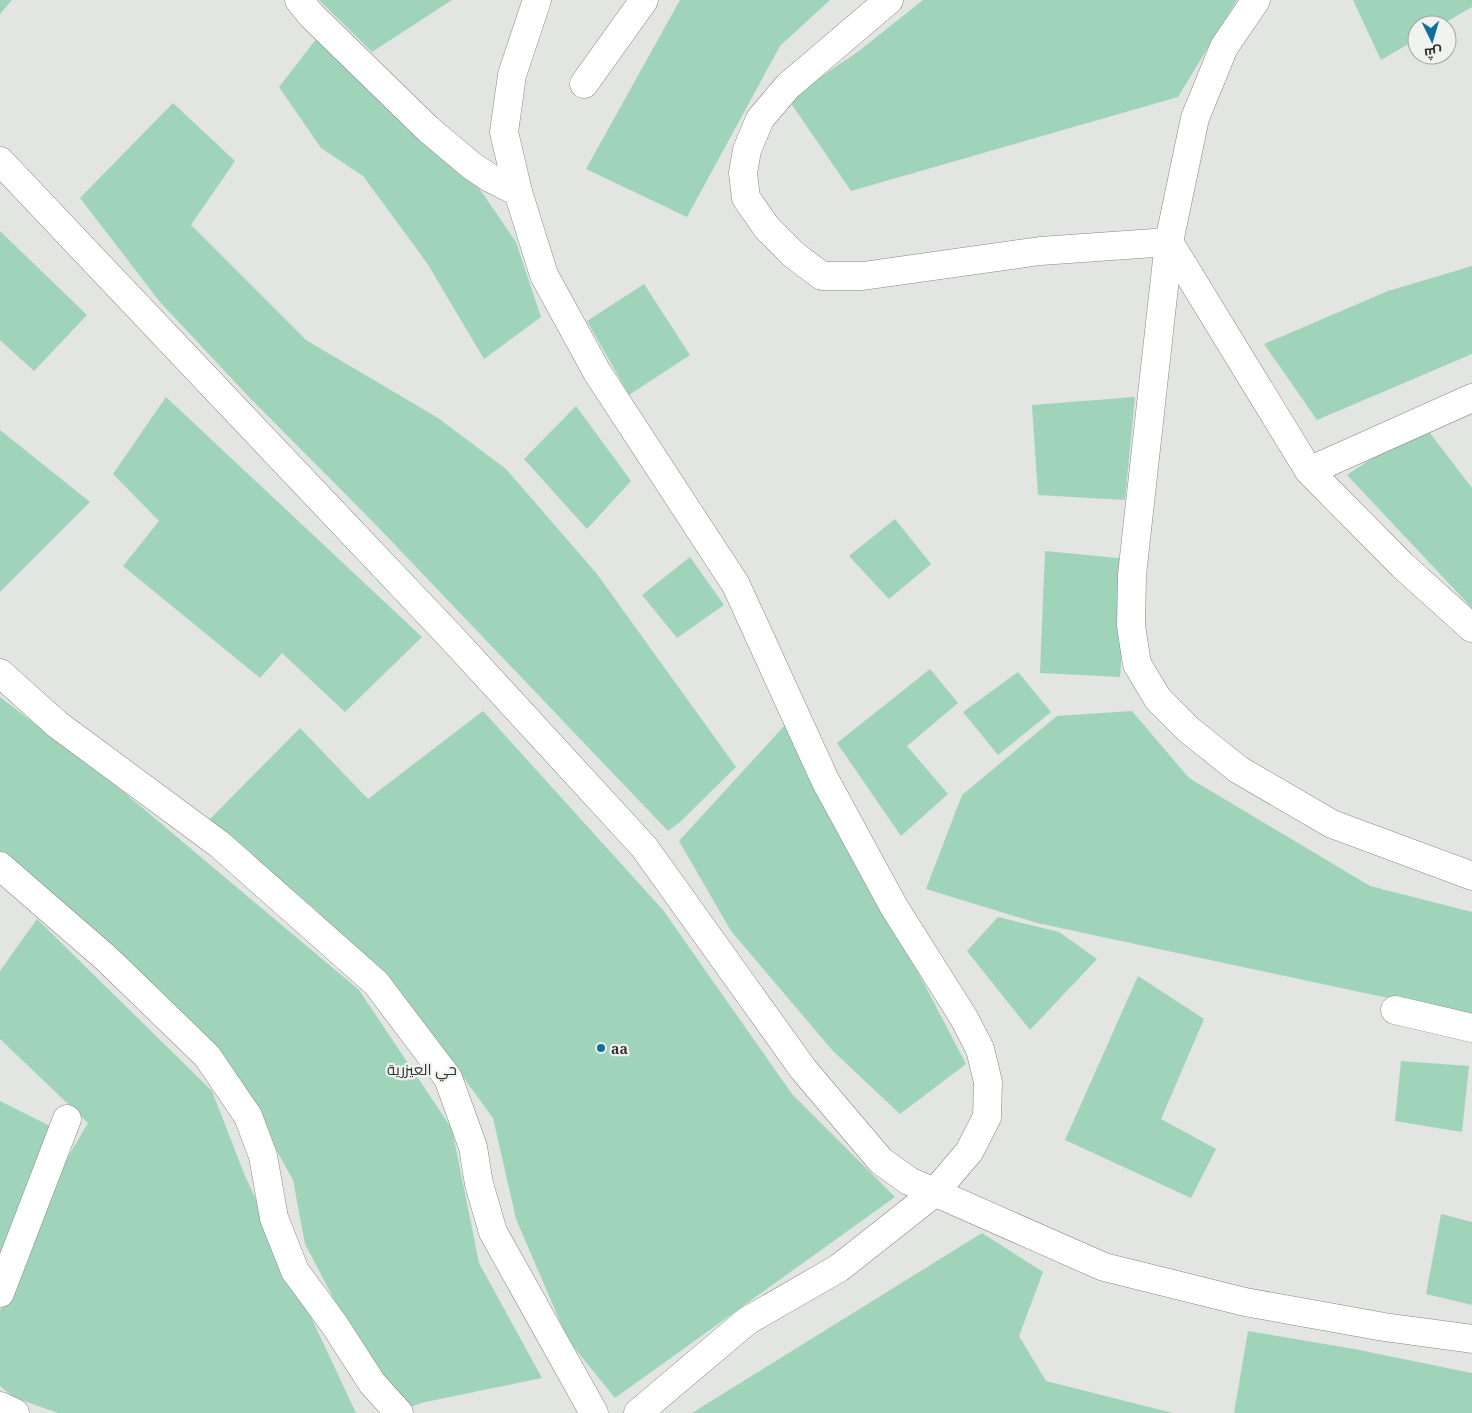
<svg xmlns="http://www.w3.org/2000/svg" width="1472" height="1413" viewBox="0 0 1472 1413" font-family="'Noto Serif',Cairo,serif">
	<rect width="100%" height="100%" fill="#e2e5e2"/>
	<path fill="#a0d4ba" d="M0,0H12L0,14Z
		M319,0H452L372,52Z
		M680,0H830L780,46L687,217L586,169Z
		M923,0H1237L1178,97L851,191L788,99L859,51Z
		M1353,0H1472V7L1441,25H1417V39L1381,60Z
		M318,37L439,149L479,188L516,242L541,317L484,359L427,263L363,176L321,148L279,87Z
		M173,103L235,161L191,225L306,340L438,418L506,469L597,574L736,767L679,823L668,831L377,526L250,398L160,302L80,198Z
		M0,231L87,315L34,371L0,340Z
		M1472,266V354L1317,420L1264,344L1388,291Z
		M644,284L690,355L629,395L587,321Z
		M166,397L422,637L345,712L282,653L260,678L123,566L159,521L113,474Z
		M1135,397L1125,500L1038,495L1032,405Z
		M576,406L631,481L587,529L524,459Z
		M1423,424L1472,488V608L1347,475Z
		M0,430L90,502L0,592Z
		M895,519L931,564L889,599L849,556Z
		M1045,551L1128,559L1120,677L1040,673Z
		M690,557L724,605L677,638L642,595Z
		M930,669L958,703L907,746L948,794L901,836L837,743Z
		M1018,672L1051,712L998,755L963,712Z
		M0,697L120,789L359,990L452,1129L479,1263L542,1378L421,1403L405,1409L347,1324L305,1244L293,1180L239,1083L44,886L0,852Z
		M483,711L663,910L792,1094L895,1197L615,1398L568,1340L516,1219L493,1118L408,1002L316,910L209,820L300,728L368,799Z
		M1132,711L1189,778L1370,886L1472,912V1016L1037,923L926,889L962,795L1057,716Z
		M785,725L843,841L919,974L966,1064L900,1114L833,1051L731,931L679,841Z
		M998,917L1059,932L1097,959L1030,1030L967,951Z
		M37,919L212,1091L245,1176L356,1413H58L13,1397L0,1386V1311L37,1209L88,1123L0,1039V971Z
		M1138,976L1204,1019L1161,1119L1216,1149L1191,1198L1065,1140Z
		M1401,1061L1469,1066L1462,1132L1395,1121Z
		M0,1101L52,1127L0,1273Z
		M1441,1214L1472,1222V1305L1426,1294Z
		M982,1233L1043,1272L1019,1336L1046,1381L1173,1413H692Z
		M1248,1331L1354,1349L1472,1373V1413H1234Z"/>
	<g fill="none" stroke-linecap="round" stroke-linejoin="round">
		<g stroke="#868985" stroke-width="29">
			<path id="minor" d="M299,0L311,15L428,129L472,166L490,178L518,192
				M889,0L788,86L760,119L747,150L743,173L746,198L767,228L794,255L822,276H863L1040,251L1169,242L1132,575L1131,626L1137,664L1158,699L1189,730L1239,770L1332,824L1472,876
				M1256,0L1224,47L1195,118L1169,242L1309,471L1402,565L1472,628
				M584,84L644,0
				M0,161L452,638L644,847L803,1069L881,1161L909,1181L1104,1267L1245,1302L1384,1327L1472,1339
				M1309,471L1472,398
				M0,673L58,725L219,844L376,983L448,1078L473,1147L479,1184L493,1232L594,1413
				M0,866L107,959L207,1056L248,1116L263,1156L274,1218L295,1271L334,1324L372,1383L399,1413
				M1395,1010L1472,1028
				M0,1293L67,1119
				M0,1406L15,1413"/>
		</g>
		<g stroke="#868985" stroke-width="29">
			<path id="tertiary" d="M537,0L512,75L504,132L518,192L544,275L597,372L736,585L825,780L894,907L964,1018L980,1049L988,1082L987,1117L969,1152L934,1193L839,1268L747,1321L638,1413"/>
		</g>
		<use href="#minor" stroke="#fff" stroke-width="28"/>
		<use href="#tertiary" stroke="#fff" stroke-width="28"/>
	</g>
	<circle fill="#0f6e9c" stroke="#eff3ef" stroke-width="2" cx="601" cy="1048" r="5"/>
	<g text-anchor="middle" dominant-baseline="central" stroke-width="4.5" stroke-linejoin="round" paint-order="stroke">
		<g font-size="14" font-weight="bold" fill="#2f302f" stroke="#eff3ef" text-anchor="start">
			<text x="611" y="1048">aa</text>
		</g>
		<g font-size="15" fill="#2f302f" stroke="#eff3ef">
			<text x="422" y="1069">حي العيزرية</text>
		</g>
	</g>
	<g transform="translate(1432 40) rotate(175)"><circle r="24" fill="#eff3ef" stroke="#a2a5a2"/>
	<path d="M0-4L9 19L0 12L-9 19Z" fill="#0f6e9c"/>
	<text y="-8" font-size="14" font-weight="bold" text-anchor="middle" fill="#2f302f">ش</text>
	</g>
</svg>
